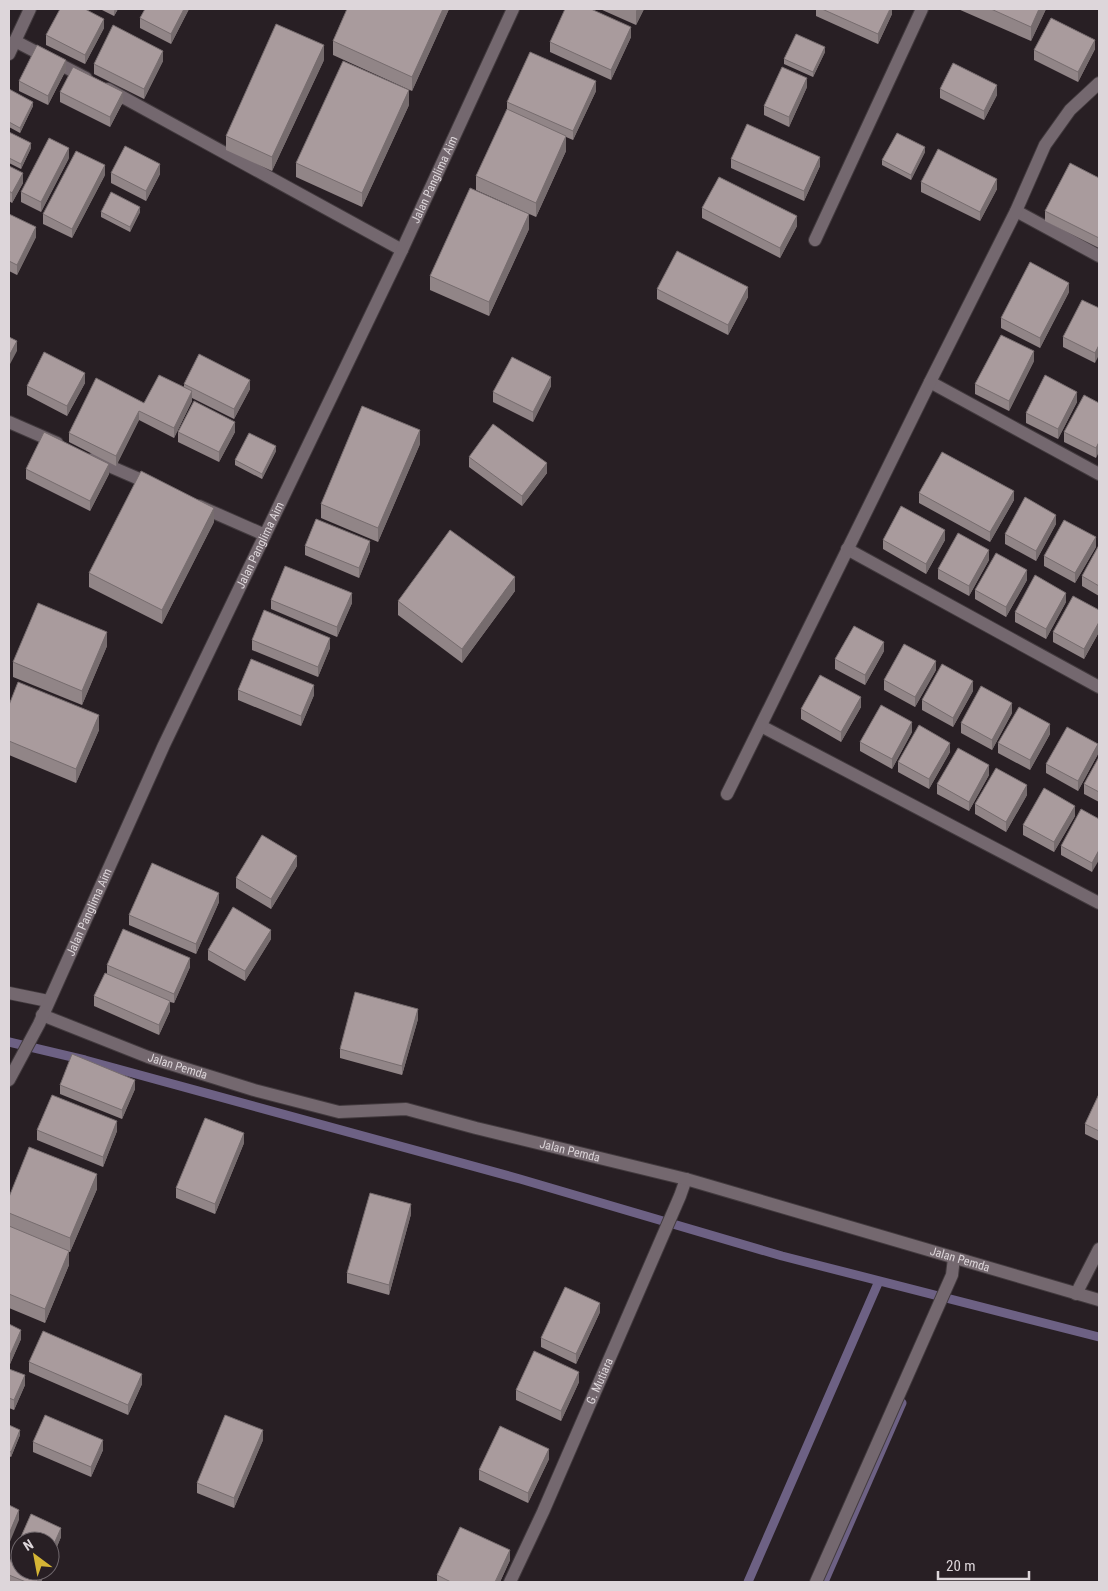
<svg xmlns="http://www.w3.org/2000/svg" width="1108" height="1591" viewBox="0 0 1108 1591" font-family="'Roboto Condensed',sans-serif">
	<rect width="100%" height="100%" fill="#281f24"/>
	<g fill="none" stroke-linecap="round" stroke-linejoin="round">
		<path stroke="#6d6184" stroke-width="9" d="M9,1042L85,1060L520,1179L782,1256L1099,1337
			M748,1582L879,1281
			M824,1582L902,1403"/>
		<g stroke="#423a3e" stroke-width="14">
			<g id="minor">
				<path d="M15,41L86,78"/>
				<path d="M9,54L30,9"/>
				<path d="M108,89L402,250"/>
				<path d="M1016,211L1099,256"/>
				<path d="M815,240L922,9"/>
				<path d="M930,382L1099,474"/>
				<path d="M9,422L57,443"/>
				<path d="M93,459L153,485"/>
				<path d="M199,506L265,535"/>
				<path d="M847,549L1099,687"/>
				<path d="M761,726L1099,903"/>
				<path d="M727,794L930,382L1016,211L1045,145L1070,110L1099,83"/>
				<path d="M9,993L48,1001"/>
				<path d="M1076,1294L1099,1249"/>
				<path id="s1" d="M510,1582L543,1512L680,1196L686,1179"/>
				<path d="M816,1582L952,1275L954,1258"/>
			</g>
		</g>
		<g stroke="#423a3e" stroke-width="14">
			<g id="tertiary">
				<path id="s2" d="M42,1015L148,1057L254,1090L339,1112L406,1109L476,1128L686,1179L1099,1300"/>
				<path id="s3" d="M9,1080L39,1024L164,745L402,250L513,9"/>
			</g>
		</g>
		<use href="#minor" stroke="#74686f" stroke-width="12"/>
		<use href="#tertiary" stroke="#74686f" stroke-width="12"/>
	</g>
	<path fill="#918587" d="M100,9H118L114,16Z
		M145,9H189L171,44L140,28V18Z
		M347,9H449L412,91L333,55V41Z
		M600,9H644L636,25Z
		M816,9H892V14L878,44L816,16Z
		M958,9H1046L1031,41Z
		M104,28L85,64L46,45V35Z
		M631,37L611,80L550,52V42Z
		M1095,49L1078,82L1034,60V50Z
		M825,52L813,77L784,64V59Z
		M324,60L272,171L226,150V136Z
		M163,61L144,99L94,74V64Z
		M66,70L48,105L19,91V81Z
		M807,87L789,127L764,115V106Z
		M9,89L33,106L20,133L9,127Z
		M940,89L997,95L984,120L940,98Z
		M596,91L573,140L566,137V151L536,217L476,190V176L507,110V102Z
		M60,92L123,102L110,127L60,102Z
		M409,105L362,207L296,177V163Z
		M9,132L31,148L21,169L9,163Z
		M925,152L911,180L882,165V160Z
		M69,158L41,212L21,202V192Z
		M731,159L820,166L804,201L731,168Z
		M9,166L23,183L12,203L9,201Z
		M111,173L160,174L146,201L111,183Z
		M105,175L72,238L43,224V214Z
		M1099,178V248L1045,221V211Z
		M921,182L997,189L980,221L921,192Z
		M702,208L797,226L780,258L702,218Z
		M101,212H140L130,232L101,217Z
		M9,214L36,237L17,275L9,271Z
		M529,229L489,316L430,290V276Z
		M657,289L748,297L728,335L657,299Z
		M1069,292L1040,348L1001,328V318Z
		M1099,308L1095,363L1063,347V337Z
		M1034,361L1009,411L975,394V384Z
		M85,383L67,416L27,395V386Z
		M184,384L250,389L234,419L192,398V401L174,438L139,420L116,466L69,442V433L184,387Z
		M551,386L533,422L493,402V392Z
		M1077,402L1058,439L1026,423V413Z
		M1099,403L1096,458L1064,442V432Z
		M178,432H235L219,462L178,442Z
		M420,444L378,542L321,518V504Z
		M276,451L262,479L235,465V460Z
		M469,457L547,473L522,506L469,467Z
		M26,469L109,474L90,511L26,479Z
		M919,493L1014,500L990,542L919,503Z
		M214,522L162,624L89,587V573Z
		M1056,524L1036,561L1005,544V534Z
		M883,540H945L926,574L883,549Z
		M1099,545V596L1082,586V576Z
		M305,546L370,551L359,578L305,555Z
		M1096,547L1075,583L1044,566V556Z
		M989,560L969,596L938,579V569Z
		M1027,580L1006,617L975,599V590Z
		M515,591L462,663L398,615V601Z
		M271,600L352,603L337,637L271,609Z
		M1066,602L1046,639L1015,622V612Z
		M1099,610V632L1084,659L1053,642V632Z
		M252,640L330,648L318,677L252,650Z
		M107,646L82,705L13,677V662Z
		M884,651L865,685L835,669V659Z
		M936,670L915,707L884,690V680Z
		M238,690L314,695L301,726L238,700Z
		M973,691L953,727L922,710V700Z
		M9,705L99,730L76,783L9,755Z
		M861,707L841,742L801,719V709Z
		M1012,713L992,750L961,733V723Z
		M912,732L892,769L860,751V742Z
		M1050,734L1030,770L998,753V743Z
		M950,752L929,789L898,772V762Z
		M1098,754L1078,791L1046,773V764Z
		M1099,757V802L1084,794V784Z
		M989,775L969,811L937,794V784Z
		M1027,795L1006,832L975,814V804Z
		M1075,816L1054,852L1023,835V825Z
		M1099,819L1092,872L1061,855V846Z
		M297,866L271,909L236,888V878Z
		M219,902L196,954L129,925V915Z
		M271,939L245,981L208,960V950Z
		M107,965L190,967L174,1003L170,1002V1011L159,1035L94,1006V996L107,974Z
		M418,1019L402,1075L340,1058V1049Z
		M60,1085L135,1089L122,1119L60,1094Z
		M1099,1094V1141L1085,1134V1124Z
		M37,1130L117,1131L103,1167L37,1140Z
		M244,1143L215,1214L176,1198V1188Z
		M97,1189L70,1252H69V1265L45,1323L9,1308V1197Z
		M411,1214L389,1295L347,1283V1273Z
		M600,1312L576,1364L541,1347V1338Z
		M9,1324L21,1339L10,1364H9Z
		M29,1362L142,1384L128,1415L29,1372Z
		M9,1369L25,1385L14,1410L9,1408Z
		M579,1382L561,1421L516,1400V1390Z
		M9,1425L20,1435L11,1457L9,1456Z
		M263,1440L234,1508L197,1493V1483Z
		M33,1442L103,1450L91,1477L33,1452Z
		M549,1459L528,1503L479,1480V1470Z
		M31,1514L61,1528V1537L50,1563V1541H20V1571H46L41,1582H9V1564Z
		M510,1560L500,1582H437V1575Z"/>
	<path fill="#766c6e" d="M115,9H118L114,16V11Z
		M184,9H189L171,44V34Z
		M443,9H449L412,91V77Z
		M637,9H644L636,25V11Z
		M890,9H892V14L878,44V34Z
		M1039,9H1046L1031,41V27Z
		M104,19V28L85,64V55Z
		M631,27V37L611,80V70Z
		M1095,40V49L1078,82V72Z
		M324,45V60L272,171V157Z
		M825,47V52L813,77V72Z
		M163,51V61L144,99V89Z
		M66,60V70L48,105V96Z
		M807,78V87L789,127V117Z
		M596,81V91L573,140V131Z
		M997,85V95L984,120V111Z
		M409,90V105L362,207V193Z
		M123,92V102L110,127V117Z
		M33,102V106L20,133V128Z
		M566,136V151L536,217V203Z
		M31,143V148L21,169V164Z
		M925,147V152L911,180V175Z
		M69,148V158L41,212V202Z
		M820,157V166L804,201V191Z
		M160,164V174L146,201V191Z
		M105,165V175L72,238V229Z
		M23,173V183L12,203V193Z
		M997,179V189L980,221V212Z
		M140,207V212L130,232V227Z
		M529,214V229L489,316V302Z
		M797,216V226L780,258V248Z
		M36,227V237L17,275V265Z
		M1069,283V292L1040,348V338Z
		M748,287V297L728,335V325Z
		M17,341V351L9,366V356Z
		M1099,345V355L1095,363V353Z
		M1034,351V361L1009,411V401Z
		M85,373V383L67,416V406Z
		M551,377V386L533,422V412Z
		M250,380V389L234,419V409Z
		M192,391V401L174,438V428Z
		M1077,392V402L1058,439V429Z
		M139,411V420L116,466V456Z
		M235,422V432L219,462V452Z
		M420,430V444L378,542V528Z
		M1099,442V452L1096,458V448Z
		M276,446V451L262,479V474Z
		M547,463V473L522,506V496Z
		M109,464V474L90,511V501Z
		M1014,491V500L990,542V532Z
		M214,508V522L162,624V610Z
		M1056,515V524L1036,561V551Z
		M945,530V540L926,574V564Z
		M1096,537V547L1075,583V573Z
		M370,541V551L359,578V568Z
		M989,550V560L969,596V586Z
		M1027,570V580L1006,617V607Z
		M515,577V591L462,663V649Z
		M352,593V603L337,637V627Z
		M1066,593V602L1046,639V629Z
		M1099,622V632L1084,659V649Z
		M107,632V646L82,705V691Z
		M330,638V648L318,677V667Z
		M884,642V651L865,685V675Z
		M936,661V670L915,707V697Z
		M973,681V691L953,727V718Z
		M314,685V695L301,726V716Z
		M861,697V707L841,742V732Z
		M1012,703V713L992,750V740Z
		M99,715V730L76,783V769Z
		M912,722V732L892,769V759Z
		M1050,724V734L1030,770V760Z
		M950,743V752L929,789V779Z
		M1098,744V754L1078,791V781Z
		M989,765V775L969,811V802Z
		M1027,785V795L1006,832V822Z
		M1075,806V816L1054,852V842Z
		M1099,850V860L1092,872V863Z
		M297,856V866L271,909V899Z
		M219,893V902L196,954V944Z
		M271,930V939L245,981V971Z
		M190,958V967L174,1003V994Z
		M170,1001V1011L159,1035V1025Z
		M418,1009V1019L402,1075V1066Z
		M135,1080V1089L122,1119V1110Z
		M117,1121V1131L103,1167V1157Z
		M244,1133V1143L215,1214V1204Z
		M97,1174V1189L70,1252V1238Z
		M411,1204V1214L389,1295V1285Z
		M69,1251V1265L45,1323V1309Z
		M600,1303V1312L576,1364V1354Z
		M21,1330V1339L10,1364V1355Z
		M579,1372V1382L561,1421V1411Z
		M142,1374V1384L128,1415V1405Z
		M25,1375V1385L14,1410V1400Z
		M20,1430V1435L11,1457V1452Z
		M263,1430V1440L234,1508V1498Z
		M103,1440V1450L91,1477V1467Z
		M549,1449V1459L528,1503V1493Z
		M19,1510V1520L9,1544V1534Z
		M61,1528V1537L50,1563V1553Z
		M510,1550V1560L500,1582H495Z
		M42,1571H46L41,1582H37Z"/>
	<path fill="#a99b9d" stroke="#766c6e" d="M60,9H85L104,19L85,55L46,35Z
		M145,9H184L171,34L140,18Z
		M347,9H443L412,77L333,41Z
		M565,9H591L631,27L611,70L550,42Z
		M822,9H890L878,34Z
		M991,9H1039L1031,27Z
		M1051,18L1095,40L1078,72L1034,50Z
		M276,24L324,45L272,157L226,136Z
		M113,25L163,51L144,89L94,64Z
		M796,34L825,47L813,72L784,59Z
		M37,45L66,60L48,96L19,81Z
		M530,52L596,81L573,131L507,102Z
		M343,61L409,90L362,193L296,163Z
		M953,63L997,85L984,111L940,89Z
		M73,67L123,92L110,117L60,92Z
		M782,67L807,78L789,117L764,106Z
		M9,89L33,102L20,128L9,122Z
		M507,109L566,136L536,203L476,176Z
		M747,124L820,157L804,191L731,159Z
		M9,132L31,143L21,164L9,158Z
		M897,133L925,147L911,175L882,160Z
		M49,138L69,148L41,202L21,192Z
		M125,146L160,164L146,191L111,173Z
		M938,149L997,179L980,212L921,182Z
		M76,151L105,165L72,229L43,214Z
		M1070,163L1099,178V238L1045,211Z
		M9,166L23,173L12,193L9,191Z
		M719,177L797,216L780,248L702,208Z
		M470,188L529,214L489,302L430,276Z
		M111,192L140,207L130,227L101,212Z
		M9,214L36,227L17,265L9,261Z
		M677,251L748,287L728,325L657,289Z
		M1030,262L1069,283L1040,338L1001,318Z
		M1082,300L1099,308V345L1095,353L1063,337Z
		M1001,335L1034,351L1009,401L975,384Z
		M9,337L17,341L9,356Z
		M44,352L85,373L67,406L27,386Z
		M199,354L250,380L234,409L184,384Z
		M512,357L551,377L533,412L493,392Z
		M159,375L192,391L174,428L139,411L116,456L69,433L96,378L144,403Z
		M1045,375L1077,392L1058,429L1026,413Z
		M1084,395L1099,403V442L1096,448L1064,432Z
		M194,401L235,422L219,452L178,432Z
		M362,406L420,430L378,528L321,504Z
		M493,424L547,463L522,496L469,457Z
		M44,432L109,464L90,501L26,469Z
		M249,433L276,446L262,474L235,460Z
		M942,452L1014,491L990,532L919,493Z
		M141,471L214,508L162,610L89,573Z
		M1025,497L1056,515L1036,551L1005,534Z
		M901,506L945,530L926,564L883,540Z
		M316,519L370,541L359,568L305,546Z
		M1064,520L1096,537L1075,573L1044,556Z
		M450,530L515,577L462,649L398,601Z
		M958,533L989,550L969,586L938,569Z
		M1099,545V586L1082,576Z
		M996,553L1027,570L1006,607L975,590Z
		M285,566L352,593L337,627L271,600Z
		M1035,575L1066,593L1046,629L1015,612Z
		M1073,596L1099,610V622L1084,649L1053,632Z
		M38,603L107,632L82,691L13,662Z
		M264,610L330,638L318,667L252,640Z
		M854,626L884,642L865,675L835,659Z
		M904,644L936,661L915,697L884,680Z
		M251,659L314,685L301,716L238,690Z
		M942,664L973,681L953,718L922,700Z
		M820,675L861,697L841,732L801,709Z
		M18,682L99,715L76,769L9,741V705Z
		M981,686L1012,703L992,740L961,723Z
		M881,705L912,722L892,759L860,742Z
		M1019,707L1050,724L1030,760L998,743Z
		M919,725L950,743L929,779L898,762Z
		M1067,727L1098,744L1078,781L1046,764Z
		M958,748L989,765L969,802L937,784Z
		M1099,757V792L1084,784Z
		M996,768L1027,785L1006,822L975,804Z
		M1044,788L1075,806L1054,842L1023,825Z
		M1081,809L1099,819V850L1092,863L1061,846Z
		M262,835L297,856L271,899L236,878Z
		M152,863L219,893L196,944L129,915Z
		M233,907L271,930L245,971L208,950Z
		M123,929L190,958L174,994L107,965Z
		M105,973L170,1001L159,1025L94,996Z
		M355,992L418,1009L402,1066L340,1049Z
		M72,1054L135,1080L122,1110L60,1085Z
		M1099,1094V1131L1085,1124Z
		M52,1095L117,1121L103,1157L37,1130Z
		M205,1118L244,1133L215,1204L176,1188Z
		M29,1147L97,1174L70,1238L9,1213V1197Z
		M370,1193L411,1204L389,1285L347,1273Z
		M9,1226L69,1251L45,1309L9,1294Z
		M565,1287L600,1303L576,1354L541,1338Z
		M9,1324L21,1330L10,1355L9,1354Z
		M43,1331L142,1374L128,1405L29,1362Z
		M534,1351L579,1372L561,1411L516,1390Z
		M9,1369L25,1375L14,1400L9,1398Z
		M45,1415L103,1440L91,1467L33,1442Z
		M225,1415L263,1430L234,1498L197,1483Z
		M9,1425L20,1430L11,1452L9,1451Z
		M500,1426L549,1449L528,1493L479,1470Z
		M9,1505L19,1510L9,1534Z
		M31,1514L61,1528L50,1553V1541H20V1571H42L37,1582H26L9,1575V1564Z
		M460,1527L510,1550L495,1582H451L437,1575Z"/>
	<g text-anchor="middle" dominant-baseline="central" stroke-width="5" stroke-linejoin="round" paint-order="stroke">
		<g font-size="12" fill="#ddd6da" stroke="#281f24">
			<text stroke="none"><textPath href="#s3" startOffset="996">Jalan Panglima Aim</textPath></text>
			<text stroke="none"><textPath href="#s3" startOffset="591">Jalan Panglima Aim</textPath></text>
			<text stroke="none"><textPath href="#s3" startOffset="186">Jalan Panglima Aim</textPath></text>
			<text stroke="none"><textPath href="#s2" startOffset="145">Jalan Pemda</textPath></text>
			<text stroke="none"><textPath href="#s2" startOffset="549">Jalan Pemda</textPath></text>
			<text stroke="none"><textPath href="#s2" startOffset="954">Jalan Pemda</textPath></text>
			<text stroke="none"><textPath href="#s1" startOffset="220">G. Mutiara</textPath></text>
		</g>
	</g>
	<rect width="1108" height="1591" fill="none" stroke="#ddd6da" stroke-width="20"/>
	<g transform="translate(35 1556) rotate(328)"><circle r="24" fill="#281f24" stroke="#70686d"/>
	<path d="M0-4L9 19L0 12L-9 19Z" fill="#d5b535"/>
	<text y="-8" font-size="14" font-weight="bold" text-anchor="middle" fill="#ddd6da">N</text>
	</g>
	<path d="M938 1571v8h91v-8" fill="none" stroke="#ddd6da" stroke-width="2.5"/>
	<text x="946" y="1571" font-size="15" fill="#ddd6da" stroke="#281f24" stroke-width="4" paint-order="stroke">20 m</text>
</svg>
